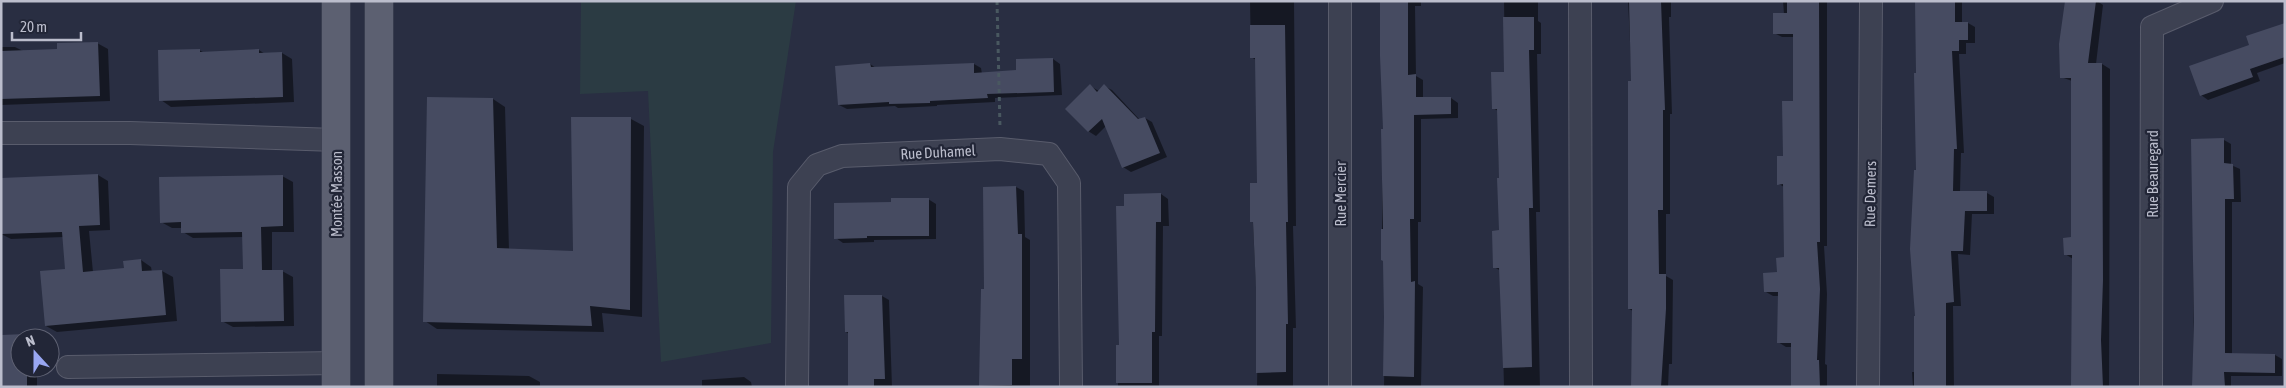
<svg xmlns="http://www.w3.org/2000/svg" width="2286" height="388" viewBox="0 0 2286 388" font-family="'Asap Condensed',sans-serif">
	<rect width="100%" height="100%" fill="#292e42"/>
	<path fill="#2b3b43" d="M581,1H796L773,152L771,343L661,362L648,91L580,94Z"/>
	<path fill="#0007" d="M1250,1H1294L1296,226H1293L1296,328H1293V387H1257L1258,325L1251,184H1258L1256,60L1251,57Z
		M1381,1H1421V6H1415L1416,76L1423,80V99L1451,98L1458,103V118L1421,119V222H1418V284L1423,287L1421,387H1384L1385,317V261L1382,260V130H1385Z
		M1504,1H1538V21L1541,23V54H1537L1540,212H1536L1540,387H1504L1501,271L1494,267L1500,232L1498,111L1493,108L1505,73Z
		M1628,1H1671V17H1669L1672,114H1670V214H1666V276L1673,280L1672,364H1669L1668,387H1631L1633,311L1629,309L1632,82Z
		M1783,1H1827V246H1824L1827,294L1825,364L1827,365V387H1793L1792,347H1786L1778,342L1780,296H1773L1766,292L1779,274L1785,258L1784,187L1779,184L1794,102V37H1782L1774,33L1784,14Z
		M1917,1H1962V23H1968L1975,27V43H1966V54H1959L1964,153H1961L1960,192L1987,193L1994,197V214H1972L1970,255L1958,254L1961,306H1953L1954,387H1913L1912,372H1916L1917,171Z
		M2066,1H2097L2103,5L2096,64H2102L2110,69L2109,387H2072L2073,259L2065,254L2072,239V81L2061,77Z
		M2285,24V63L2257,73L2260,81L2208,100L2201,95L2251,46Z
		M97,43L108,49L110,101L1,105V47H15L23,51L58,50Z
		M199,50L205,53L259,50L265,54L282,53L292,59L294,102L171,107L161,100Z
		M1053,59L1060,64L1062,95L995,98V102L937,105V106L898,108L895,106L847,109L839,105L870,64L876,68L974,64L981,68L982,74L1017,71Z
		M1090,86L1099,91L1104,86L1112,90L1140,120L1145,118L1152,122L1167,157L1131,172L1123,167L1106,126L1096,136L1088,131Z
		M493,99L505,107L509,250L574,252L573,118L631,119L644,126L642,317L602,313L604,332L437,329L425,321Z
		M2193,140H2224L2231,144V165L2240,169L2241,202H2232V355H2275L2282,359V376H2231V387H2194Z
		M98,175L108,181L110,230L89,231L93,272L125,269L141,260L151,267L152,272L162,271L173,277L177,321L57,332L46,326L67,270L64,237L11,239L1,234Z
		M282,176L293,182L294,232H272V271H282L293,277L294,326L233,327L222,321L244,270L243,237L193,238L183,232L182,228H172L161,222Z
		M1016,187L1024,191L1025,237L1030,240V387H980V343H982L985,290L984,188Z
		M1161,194L1168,199L1169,226H1163L1162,336H1159V387H1118V346H1120L1126,207Z
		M928,199L936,204V239L874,240V242L843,243L836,238L892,203Z
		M882,296L889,300L892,387H849V334L846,332Z
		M26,335L31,338H20V368H37V387H1V336Z
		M437,374L529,376L540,382V387H437Z
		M744,377L751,382L752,387H702V380Z"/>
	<path fill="#464b61" d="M1380,1H1408V75L1416,74V97H1451V114L1414,115V219H1410L1411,282L1415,281L1414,377L1383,376L1384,317L1383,261L1381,260V229H1383L1381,129H1383L1380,56Z
		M1629,1H1661L1665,110H1663V210H1658L1659,274H1666V309L1661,387H1631L1632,309H1628V81H1631Z
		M1787,1H1819L1820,242H1817L1820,289L1817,360H1819L1820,387H1791V343H1777L1778,292H1764L1763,273L1777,272L1776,258L1784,257L1783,184L1777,185V156H1783L1782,101H1793V34H1773V13H1787Z
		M1915,1H1955V22H1968V40H1959V51H1952L1957,149H1954L1953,191H1987V211H1965L1963,251H1951L1954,302L1946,303V386L1941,387H1914V316H1915L1910,249L1914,170H1916L1914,73H1916Z
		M2065,1H2096L2088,63H2102L2103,280L2101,340L2103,387H2071L2072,255H2064L2063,238L2071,237V78H2060L2059,44Z
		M1503,17H1534V50H1529L1533,208H1529L1532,367L1503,368L1499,268H1493L1492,231L1499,230L1497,178H1499L1497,109H1492L1491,72H1504Z
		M2285,23V57L2250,69L2253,77L2200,96L2189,66L2249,45L2246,36Z
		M1250,25H1285L1288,222H1286L1288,324H1286V372L1256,373V288L1253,222H1250V183H1257L1255,58H1250Z
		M98,42L100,96L1,99V51L57,49V43Z
		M200,49V52L259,49V53L282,52L283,97L159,101L158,50Z
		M1053,58L1054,92L987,94L988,98L930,101V103L889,104V102L838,105L835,66L870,63L871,67L974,63V73L1016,70V59Z
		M1090,84L1097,92L1104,84L1138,119L1145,117L1160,153L1122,168L1102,119L1088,132L1065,109Z
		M427,97L493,98L497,248L573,251L571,117H631L630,310L590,306L592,326L423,322Z
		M2224,138V163L2233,164L2234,199H2225V353L2275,354V373L2224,372L2225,387H2192L2194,322L2191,139Z
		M98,174L100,225L79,226L83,272L124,268L123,261L141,259L142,271L162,270L166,315L45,326L40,271L65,269L62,232L1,234V178Z
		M283,175V226L261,227L262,270H283L284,321L221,322L220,269H243L242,232L181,233V222L160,223L159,177Z
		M1016,186L1018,234H1022V359H1012V385L979,386L981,289H984L983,187Z
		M1161,193V222H1156L1155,332H1152V383H1116V345H1119L1116,206H1124V194Z
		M891,198H929V236H867V238L834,239V203L891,202Z
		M844,295H882L885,379H874V387H848V332H845Z
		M26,334V338H20V368H27V387H1V335Z"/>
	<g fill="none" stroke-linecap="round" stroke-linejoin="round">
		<g stroke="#595c6c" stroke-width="24">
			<path id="minor" d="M1580,1L1581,387
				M1,133H130L336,140
				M68,367L336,363
				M797,387L799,187L817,165L842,156L1000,149L1049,154L1069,183L1071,387
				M1340,387V1
				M1868,387L1871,1
				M2151,387L2152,27L2212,1"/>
		</g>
		<g stroke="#474a5b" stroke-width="29">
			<path id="major" d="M336,1V387
				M379,387V1"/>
		</g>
		<path stroke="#495860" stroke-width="3" stroke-dasharray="4 4" stroke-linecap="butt" d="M997,1L1000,128"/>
		<use href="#minor" stroke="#3d4152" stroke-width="22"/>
		<use href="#major" stroke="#5c6071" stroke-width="28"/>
	</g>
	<g text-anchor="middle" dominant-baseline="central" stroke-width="4.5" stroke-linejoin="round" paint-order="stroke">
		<g font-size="15" fill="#bbbdcc" stroke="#222637">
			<text transform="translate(938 152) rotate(-3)">Rue Duhamel</text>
			<text transform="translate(2152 174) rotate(-90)">Rue Beauregard</text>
			<text transform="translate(336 194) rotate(-90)">Montée Masson</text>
			<text transform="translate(1340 194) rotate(-90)">Rue Mercier</text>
			<text transform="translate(1870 194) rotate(-89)">Rue Demers</text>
		</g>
	</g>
	<rect width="2286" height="388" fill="none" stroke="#bbbdcc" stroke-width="5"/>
	<g transform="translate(35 353) rotate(339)"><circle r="24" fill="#222637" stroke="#5f6273"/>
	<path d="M0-4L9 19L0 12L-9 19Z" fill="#99a7f2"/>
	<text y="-8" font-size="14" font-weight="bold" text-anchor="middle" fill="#bbbdcc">N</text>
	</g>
	<path d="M12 32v8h69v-8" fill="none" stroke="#bbbdcc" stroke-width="2.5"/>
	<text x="20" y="32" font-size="15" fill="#bbbdcc" stroke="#222637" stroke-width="4" paint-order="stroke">20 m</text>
</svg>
